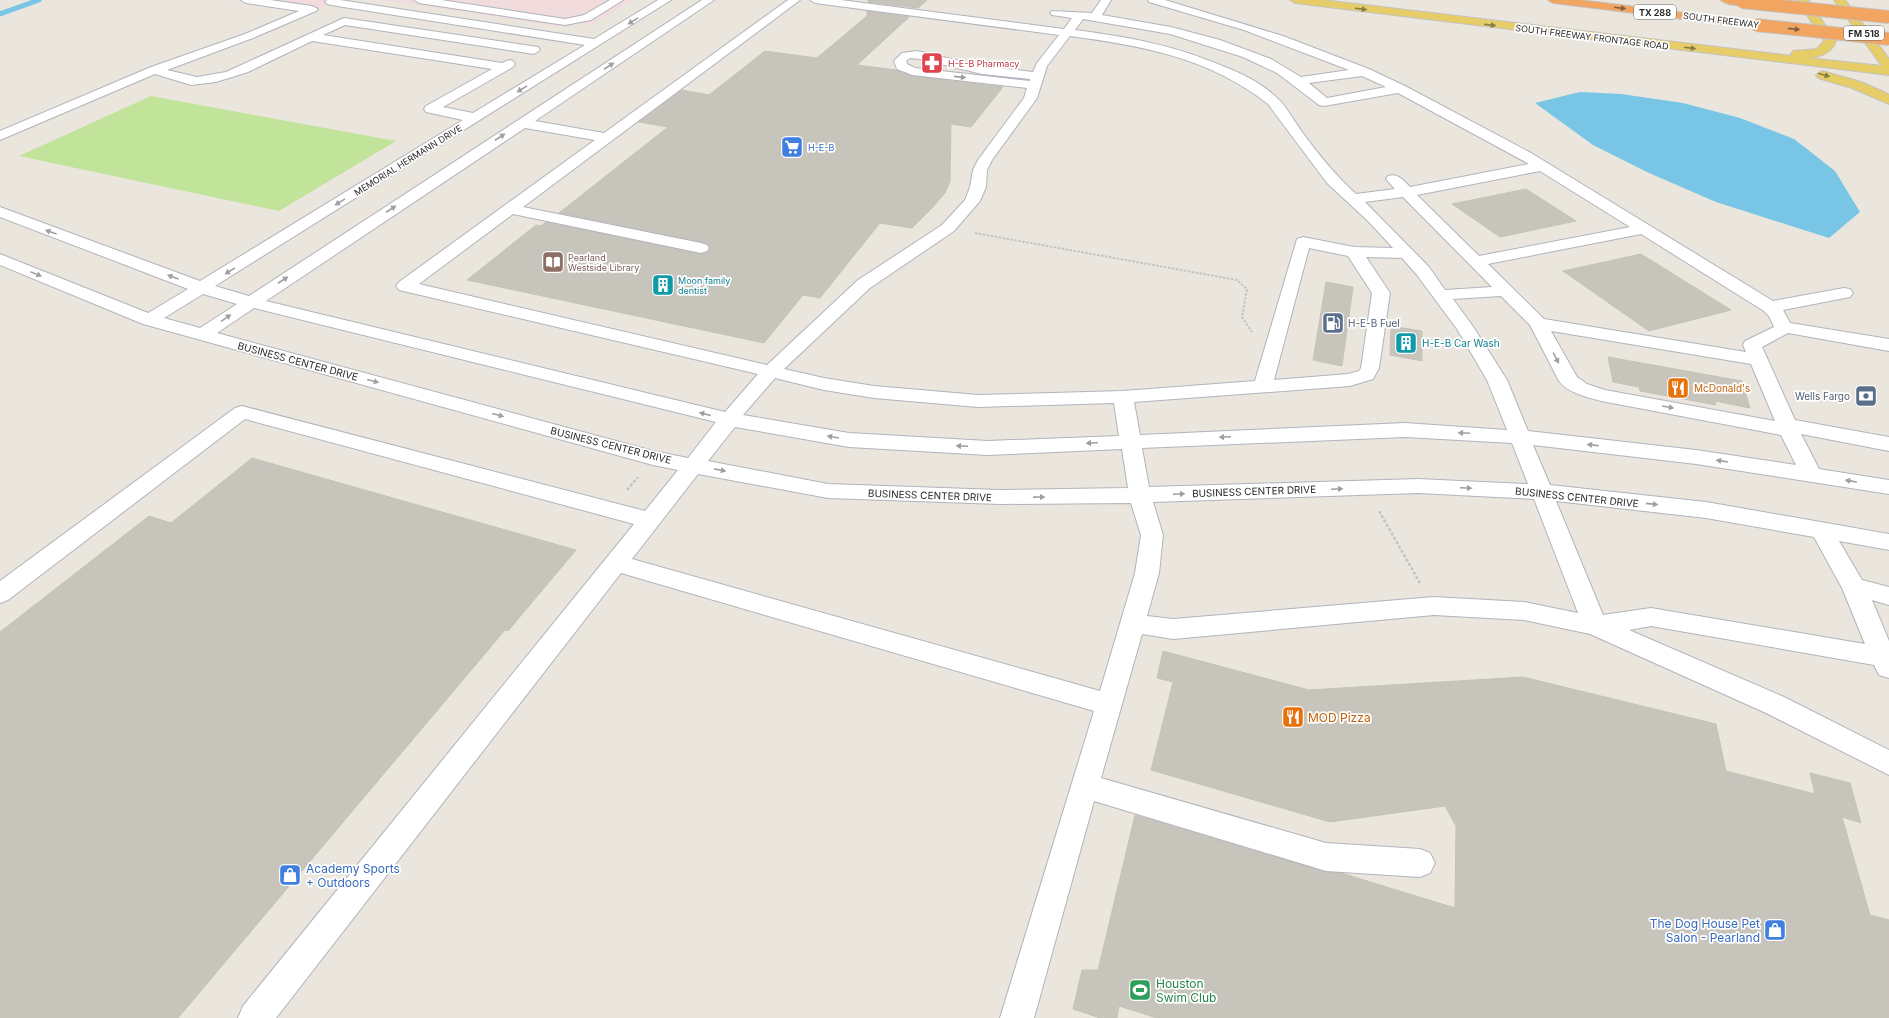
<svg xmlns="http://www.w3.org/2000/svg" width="1889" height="1018" viewBox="0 0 1889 1018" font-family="Inter,sans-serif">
	<rect width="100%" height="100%" fill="#ebe6dd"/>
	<path fill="#f1dbdc" d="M231,0H338L311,12Z
		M382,0H633L592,24L574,22L564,27Z"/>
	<path fill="#c2e49a" d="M151,96L396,141L279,211L19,156Z"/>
	<path fill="#78c5e6" d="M1580,92L1621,94L1683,103L1740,118L1794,139L1835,171L1860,212L1829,238L1716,202L1649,173L1593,145L1535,103Z"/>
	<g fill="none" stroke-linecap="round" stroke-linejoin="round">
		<path stroke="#78c5e6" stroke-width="5" d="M0,14L39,0"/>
	</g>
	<path fill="#c7c4bc" stroke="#c6c2b7" d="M868,0H927L918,8L868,2Z
		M867,11L909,17L857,65L897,70L912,76L1003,87L971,127L951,124L950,181L945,193L932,208L912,228L880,223L820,298L803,295L764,343L467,280L536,225L541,226L546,222L701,254L707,252L710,247L707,244L701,242L559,213L668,127L639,122L682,90L709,95L765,51L817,58L867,16Z
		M1526,189L1576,221L1500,237L1452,204Z
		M1641,254L1731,310L1649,331L1563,271Z
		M1326,282L1353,287L1342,366L1313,360Z
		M1391,326L1422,331V361L1390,355Z
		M1608,357L1742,381L1750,408L1715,401L1716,405L1640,391L1639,387L1613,382Z
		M252,458L576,550L508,631L505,630L178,1018H0V632L149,516L171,523Z
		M1163,651L1309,690L1523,677L1716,724L1726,771L1815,794L1810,773L1850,783L1861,823L1842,817L1870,915L1889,920V1018H1157L1119,1006L1117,1018H1100L1073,1009L1082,970H1098L1135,815L1326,872L1341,873L1455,908L1456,826L1445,806L1330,822L1151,770L1173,682L1157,678Z"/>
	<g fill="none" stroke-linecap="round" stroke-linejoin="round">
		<g stroke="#b1b3bd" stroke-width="2">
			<path id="minor" d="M241,0H270L312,6L318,9L316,11L253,38L167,70L197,77L226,72L344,18L538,47L540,50L534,54L345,25L323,35L502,63L509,60L513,61L515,64L513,67L443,107L473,113L585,45L331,5L327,4L325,2L327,0H340L594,39L658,0H671L215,286L249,296L702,0H714L535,121L604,133L788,0H800L523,207L701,243L707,245L709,248L707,251L701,253L513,214L419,284L767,365L858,280L942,225L965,200L970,187L973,170L978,160L1024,98L1027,88L912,75L897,69L894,61L902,53L917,51L982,66L1033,72L1037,63L1059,35L815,3L810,0H841L1064,29L1072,18L1052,15L1050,13L1052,11L1092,13L1101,0H1111L1102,15L1171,27L1220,40L1271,59L1301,77L1349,70L1244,30L1149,2L1148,0H1165L1283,36L1369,69L1405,86L1531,153L1773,301L1844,288L1850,289L1853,293L1850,297L1783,310L1790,323L1889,339V351L1788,333L1762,347L1795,420L1889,437V451L1801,434L1819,469L1889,480V494L1696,464L1533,445L1550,485L1706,502L1889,534V550L1839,541L1862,580L1889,587V605L1872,600L1889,641V678L1879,675L1874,665L1651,626L1629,630L1784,697L1889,750V775L1766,713L1590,634L1524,620L1434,615L1173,639L1142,634L1101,778L1326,843L1420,849L1430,853L1435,863L1430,873L1420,877L1326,871L1094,801L1034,1018H1000L1094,711L621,573L276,1018H238L243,1006L634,524L245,419L8,600L0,603V581L235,408L242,406L645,511L678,470L653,465L143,324L0,265V254L148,313L188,289L0,217V207L200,281L463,120L426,112L424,109L426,106L492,69L312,41L248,72L216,82L191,85L155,74L0,140V131L151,67L245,34L299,11L246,3ZM1083,19L1170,34L1243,57L1277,73L1319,105L1324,106L1398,93L1529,164L1410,187C1403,180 1398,173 1388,176L1386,179L1395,189L1356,194C1335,175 1319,155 1302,132C1294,121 1287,107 1277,98C1263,84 1243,74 1225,67C1174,45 1129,37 1075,30ZM1070,36C1143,46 1208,57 1268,104L1327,183L1369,222L1393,248L1354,247L1303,237L1297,239L1255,381L1123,391L978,395L874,386L824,378L784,369L870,288L954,231L980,201L986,187L987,170L992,160L1037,98L1047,66ZM910,58L920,59L982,74L1030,79V81L915,68L907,64L906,61ZM1362,76L1386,87L1327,98L1309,83ZM525,128L595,140L399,282L396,286L399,290L758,374L725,412L266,301ZM1540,171L1630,227L1479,256L1417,195ZM1403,197L1492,287L1445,290L1429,267L1365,202ZM1641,234L1764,311L1769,316L1774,327L1745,341L1743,345L1746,352L1544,319L1488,264ZM1309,248L1348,256L1372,293L1361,368L1359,371L1348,374L1274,380ZM1366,257L1402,258L1417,275L1457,329L1487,380L1507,430L1405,423L1140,435L1134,402L1350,386L1373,379L1379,368L1390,293ZM203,294L237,304L200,328L164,318ZM1501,296L1530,325L1559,381C1568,393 1587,397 1601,401L1781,435L1796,465L1696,450L1528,431L1507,380L1474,328L1453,299ZM254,308L716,422L688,458L653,451L217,333ZM1551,331L1751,364L1775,421L1605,390L1587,384L1577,377ZM775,378L824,390L874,398L978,407L1114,403L1119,436L988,441L849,433L743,415ZM735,427L849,447L988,455L1122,449L1128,488L1000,490L828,484L708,461ZM1405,437L1512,443L1528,484L1418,479L1149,487L1142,448ZM698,474L828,498L1000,504L1131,503L1141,535L1135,573L1100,691L632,559ZM1418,493L1534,499L1578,613L1524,602L1434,597L1173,619L1147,616L1159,573L1163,535L1153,502ZM1556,501L1706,518L1814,537L1842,588L1865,644L1651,608L1603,615Z
				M414,0H441L565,19L584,15L610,0H623L591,20L565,25L419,3Z"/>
		</g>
		<g stroke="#c3c3c3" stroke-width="2">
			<path id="major" d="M1290,0H1323L1792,56L1791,54L1793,51L1817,49L1824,41L1797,0H1808L1836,41C1831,53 1821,57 1808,58L1882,66L1834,0H1845L1889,59V75L1295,3Z
				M1822,71L1861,82L1886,93L1889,95V104L1852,88L1818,78L1816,75Z"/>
		</g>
		<g stroke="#c3c3c3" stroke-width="2">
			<path id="highway" d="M1548,0H1580L1756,22L1762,25L1756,28L1553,3Z
				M1721,0H1746L1748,2C1742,7 1726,5 1721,0Z"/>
		</g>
		<path stroke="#c3c3c3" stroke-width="2" stroke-dasharray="2.5 1.5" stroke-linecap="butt" d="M975,233L1237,280L1247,289L1242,317L1252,332"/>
		<path stroke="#c3c3c3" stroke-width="2.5" stroke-dasharray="3 2" stroke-linecap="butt" d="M627,490L638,477
			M1379,511L1420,583"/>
		<use href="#minor" fill="#fff" fill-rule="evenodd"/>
		<use href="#major" fill="#e6cd67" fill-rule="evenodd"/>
		<use href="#highway" fill="#f2a561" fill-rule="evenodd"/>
		<g stroke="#c3c3c3" stroke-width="14" stroke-linecap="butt">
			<path id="highway-bridge" d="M1742,2L1889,17
				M1756,25L1889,39"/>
		</g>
		<use href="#highway-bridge" stroke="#f2a561" stroke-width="12"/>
	</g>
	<defs><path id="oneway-solid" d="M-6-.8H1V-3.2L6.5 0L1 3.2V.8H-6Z"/></defs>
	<g fill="#846143">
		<use href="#oneway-solid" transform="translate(1620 8) rotate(7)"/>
		<use href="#oneway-solid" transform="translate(1794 29) rotate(6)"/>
	</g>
	<g fill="#887c48">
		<use href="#oneway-solid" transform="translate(1361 9) rotate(7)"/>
		<use href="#oneway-solid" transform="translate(1490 25) rotate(7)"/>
		<use href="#oneway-solid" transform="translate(1690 48) rotate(7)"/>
		<use href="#oneway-solid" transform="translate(1824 75) rotate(16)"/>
	</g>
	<g fill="#9f9f9f">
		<use href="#oneway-solid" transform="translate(633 21) rotate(148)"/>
		<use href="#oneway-solid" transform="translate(609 66) rotate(-33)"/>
		<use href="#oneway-solid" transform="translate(960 77) rotate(6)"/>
		<use href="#oneway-solid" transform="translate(522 89) rotate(148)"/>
		<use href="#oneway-solid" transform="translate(500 137) rotate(-33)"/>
		<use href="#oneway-solid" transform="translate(340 202) rotate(148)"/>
		<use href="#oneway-solid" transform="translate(391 209) rotate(-33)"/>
		<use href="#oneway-solid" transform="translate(51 232) rotate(-160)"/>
		<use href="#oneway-solid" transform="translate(230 271) rotate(148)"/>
		<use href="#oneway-solid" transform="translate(36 274) rotate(22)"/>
		<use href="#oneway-solid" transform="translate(173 277) rotate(-160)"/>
		<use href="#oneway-solid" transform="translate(283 280) rotate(-33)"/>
		<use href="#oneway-solid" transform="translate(226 318) rotate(-34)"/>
		<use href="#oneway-solid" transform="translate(1556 358) rotate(62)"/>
		<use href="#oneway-solid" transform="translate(373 381) rotate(15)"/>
		<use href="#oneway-solid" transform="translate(1668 407) rotate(10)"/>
		<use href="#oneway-solid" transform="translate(705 414) rotate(-166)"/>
		<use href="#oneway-solid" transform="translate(498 415) rotate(15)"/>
		<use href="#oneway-solid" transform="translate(1464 433) rotate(-177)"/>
		<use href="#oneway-solid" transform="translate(833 437) rotate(-170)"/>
		<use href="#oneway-solid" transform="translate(1225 437) rotate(178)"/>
		<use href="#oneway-solid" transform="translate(1092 443) rotate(177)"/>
		<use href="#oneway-solid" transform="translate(1593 445) rotate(-173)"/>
		<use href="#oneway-solid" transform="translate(962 446) rotate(-177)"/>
		<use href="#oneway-solid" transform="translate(1722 461) rotate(-171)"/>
		<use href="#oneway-solid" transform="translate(720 470) rotate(11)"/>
		<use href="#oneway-solid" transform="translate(1851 481) rotate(-171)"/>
		<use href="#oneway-solid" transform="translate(1466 488) rotate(3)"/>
		<use href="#oneway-solid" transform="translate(1337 489) rotate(-2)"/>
		<use href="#oneway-solid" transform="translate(1179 494) rotate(-2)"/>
		<use href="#oneway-solid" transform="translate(1039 497) rotate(-1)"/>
		<use href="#oneway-solid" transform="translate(1652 504) rotate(6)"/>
	</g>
	<defs>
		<g id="pharmacy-square" transform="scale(1.15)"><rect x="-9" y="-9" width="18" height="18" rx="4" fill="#e0444e" stroke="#fff"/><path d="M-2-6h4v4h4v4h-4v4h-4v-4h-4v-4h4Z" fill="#fff"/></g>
		<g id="supermarket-square" transform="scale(1.15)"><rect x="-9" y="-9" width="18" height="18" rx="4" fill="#3f7fe0" stroke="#fff"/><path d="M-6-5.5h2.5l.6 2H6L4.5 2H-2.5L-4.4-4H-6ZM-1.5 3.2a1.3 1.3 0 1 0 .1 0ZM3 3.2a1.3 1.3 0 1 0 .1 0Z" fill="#fff"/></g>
		<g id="library-square" transform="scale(1.15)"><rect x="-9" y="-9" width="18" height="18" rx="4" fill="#8d6e63" stroke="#fff"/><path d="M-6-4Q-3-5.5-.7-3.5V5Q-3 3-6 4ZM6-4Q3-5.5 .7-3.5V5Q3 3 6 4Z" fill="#fff"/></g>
		<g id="building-square" transform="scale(1.15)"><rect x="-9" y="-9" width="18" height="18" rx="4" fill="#0f9aa8" stroke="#fff"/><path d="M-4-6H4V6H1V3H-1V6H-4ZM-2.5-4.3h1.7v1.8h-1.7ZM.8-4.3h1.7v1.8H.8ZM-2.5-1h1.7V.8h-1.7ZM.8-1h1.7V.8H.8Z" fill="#fff"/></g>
		<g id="fuel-square" transform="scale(1.15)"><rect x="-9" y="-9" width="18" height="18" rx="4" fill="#5c6f8a" stroke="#fff"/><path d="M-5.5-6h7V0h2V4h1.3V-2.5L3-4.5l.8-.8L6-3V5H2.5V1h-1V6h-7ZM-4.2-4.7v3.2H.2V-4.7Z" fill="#fff"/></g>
		<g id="restaurant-square" transform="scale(1.15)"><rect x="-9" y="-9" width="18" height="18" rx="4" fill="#e8710a" stroke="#fff"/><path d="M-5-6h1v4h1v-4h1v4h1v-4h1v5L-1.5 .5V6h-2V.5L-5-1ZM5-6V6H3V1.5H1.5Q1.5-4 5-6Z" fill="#fff"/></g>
		<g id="bank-square" transform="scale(1.15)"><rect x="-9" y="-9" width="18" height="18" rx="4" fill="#5c6f8a" stroke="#fff"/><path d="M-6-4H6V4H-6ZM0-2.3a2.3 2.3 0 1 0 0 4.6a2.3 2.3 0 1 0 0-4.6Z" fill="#fff"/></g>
		<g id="shop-square" transform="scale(1.15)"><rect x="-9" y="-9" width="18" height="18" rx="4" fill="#3f7fe0" stroke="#fff"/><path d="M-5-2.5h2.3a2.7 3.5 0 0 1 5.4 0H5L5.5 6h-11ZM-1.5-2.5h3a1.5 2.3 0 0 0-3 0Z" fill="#fff"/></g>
		<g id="stadium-square" transform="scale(1.15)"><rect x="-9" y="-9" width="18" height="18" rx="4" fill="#2e9e5b" stroke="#fff"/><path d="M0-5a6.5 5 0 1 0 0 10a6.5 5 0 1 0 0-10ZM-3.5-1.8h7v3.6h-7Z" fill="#fff"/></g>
	</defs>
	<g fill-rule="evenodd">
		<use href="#pharmacy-square" x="932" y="63"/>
		<use href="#supermarket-square" x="792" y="147"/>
		<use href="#library-square" x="553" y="262"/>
		<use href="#building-square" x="663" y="285"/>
		<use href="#fuel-square" x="1333" y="323"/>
		<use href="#building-square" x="1406" y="343"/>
		<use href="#restaurant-square" x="1678" y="388"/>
		<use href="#bank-square" x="1866" y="396"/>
		<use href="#restaurant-square" x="1293" y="717"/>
		<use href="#shop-square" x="290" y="875"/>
		<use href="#shop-square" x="1775" y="930"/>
		<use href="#stadium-square" x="1140" y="990"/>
	</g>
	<g text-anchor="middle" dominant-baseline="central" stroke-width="3.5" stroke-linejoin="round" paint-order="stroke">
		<g fill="#fff" stroke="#6a6a6a" stroke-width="1">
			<rect x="1634" y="5" width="42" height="14" rx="3"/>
			<rect x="1844" y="26" width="40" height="14" rx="3"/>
		</g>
		<g font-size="9" font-weight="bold" fill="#2a2a2a">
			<text x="1655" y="12">TX 288</text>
			<text x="1864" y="33">FM 518</text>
		</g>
		<g font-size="9" fill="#2a2a2a" stroke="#fff">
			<text transform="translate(1721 20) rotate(7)">SOUTH FREEWAY</text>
			<text transform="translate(1592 37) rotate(7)">SOUTH FREEWAY FRONTAGE ROAD</text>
			<text transform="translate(408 160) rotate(-32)">MEMORIAL HERMANN DRIVE</text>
		</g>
		<g font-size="9" fill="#be3a42" stroke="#fff" text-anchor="start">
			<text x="948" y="63">H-E-B Pharmacy</text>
		</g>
		<g font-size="9" fill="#366cbe" stroke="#fff" text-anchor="start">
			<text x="808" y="147">H-E-B</text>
		</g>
		<g font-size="9" fill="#785e54" stroke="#fff" text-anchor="start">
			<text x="568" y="257">Pearland<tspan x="568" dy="10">Westside Library</tspan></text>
		</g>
		<g font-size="9" fill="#0d838f" stroke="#fff" text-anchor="start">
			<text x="678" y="280">Moon family<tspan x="678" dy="10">dentist</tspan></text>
		</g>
		<g font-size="10" fill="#4e5e75" stroke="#fff" text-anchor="start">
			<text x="1348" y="323">H-E-B Fuel</text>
			<text x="1850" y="396" text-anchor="end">Wells Fargo</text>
		</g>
		<g font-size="10" fill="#0d838f" stroke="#fff" text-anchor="start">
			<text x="1422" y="343">H-E-B Car Wash</text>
		</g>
		<g font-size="10" fill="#2a2a2a" stroke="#fff">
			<text transform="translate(298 361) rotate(15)">BUSINESS CENTER DRIVE</text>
			<text transform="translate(611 445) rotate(14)">BUSINESS CENTER DRIVE</text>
			<text transform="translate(1254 491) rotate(-2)">BUSINESS CENTER DRIVE</text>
			<text transform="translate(930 495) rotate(2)">BUSINESS CENTER DRIVE</text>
			<text transform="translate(1577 497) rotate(6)">BUSINESS CENTER DRIVE</text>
		</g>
		<g font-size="10" fill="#c56008" stroke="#fff" text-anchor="start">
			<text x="1694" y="388">McDonald's</text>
		</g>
		<g font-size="12" fill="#c56008" stroke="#fff" text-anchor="start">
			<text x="1308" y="717">MOD Pizza</text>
		</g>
		<g font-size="12" fill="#366cbe" stroke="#fff" text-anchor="start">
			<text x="306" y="868">Academy Sports<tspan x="306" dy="14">+ Outdoors</tspan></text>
			<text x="1760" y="923" text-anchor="end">The Dog House Pet<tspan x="1760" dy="14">Salon - Pearland</tspan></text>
		</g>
		<g font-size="12" fill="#27864d" stroke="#fff" text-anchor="start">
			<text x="1156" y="983">Houston<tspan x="1156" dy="14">Swim Club</tspan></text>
		</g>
	</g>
</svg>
